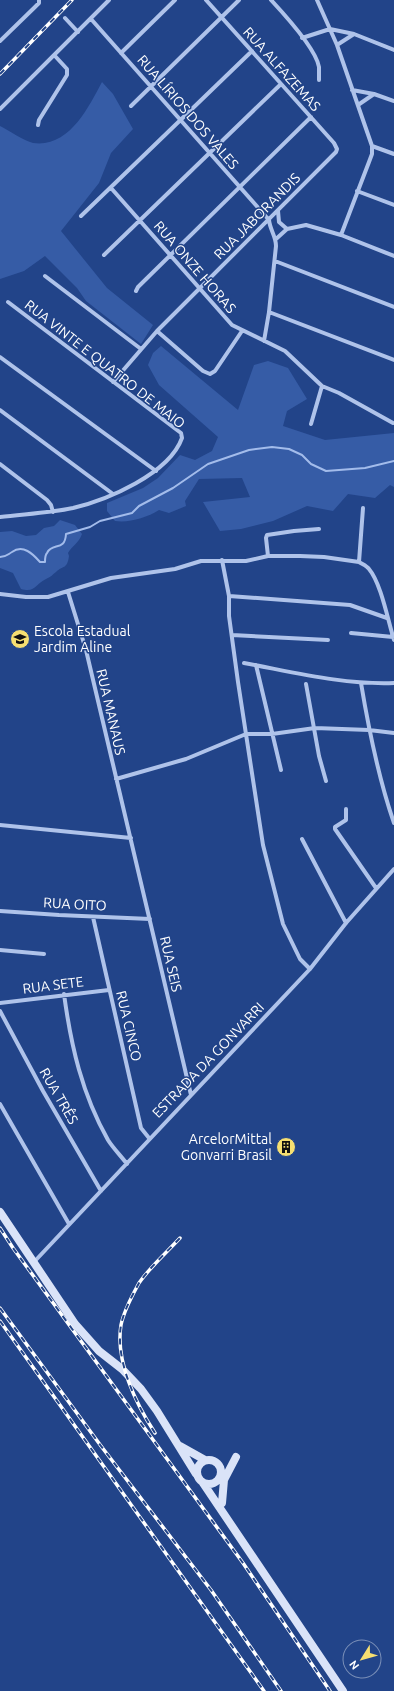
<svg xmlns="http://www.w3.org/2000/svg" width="394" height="1691" viewBox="0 0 394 1691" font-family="Ubuntu,sans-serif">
	<rect width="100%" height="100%" fill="#224489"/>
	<path fill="#365ca6" d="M102,82L113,94L133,129L111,153L99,183L61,231L107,288L153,325L141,344L86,301L77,288L45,256L24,271L0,279V126C8,130 24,141 33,143C69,148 88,108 102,82Z
		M161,346L238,410L254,365L268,361L288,368L307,399L287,411L283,426L325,440L394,433V487L390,485L375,498L348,494L333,511L307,506L273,521L241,529L220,531L203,502L250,497L242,478L199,479L185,501L186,506L169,513L159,510C146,518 129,523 115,521L107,511V503L143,488L158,478L180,455L195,460L212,451L218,437L159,385L148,365L153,353Z
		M60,520L75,525L82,534C79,543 72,546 68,553L69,556C67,570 63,565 56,572C51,576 52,576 46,579C35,584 36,593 21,589L13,573L0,568V532L12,531L26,536L36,535L44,528L54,526Z"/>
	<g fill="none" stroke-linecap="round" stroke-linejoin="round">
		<path stroke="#a3bceb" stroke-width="2" d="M0,557C6,557 7,555 12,552C23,544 33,554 40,562H45C45,560 45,555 47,553C52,542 65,552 66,534L90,527L100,521L132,513L139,506L173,488L208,464L249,450L272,447L289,449L302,455L311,464L326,471L365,468L394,461"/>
		<path stroke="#afc3ea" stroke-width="4" d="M271,0C284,14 316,49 319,67C319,71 319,76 319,80
			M317,0L337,45L372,146V154L369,162L341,235
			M65,18L78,32
			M91,19L269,220
			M302,38L330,29L354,34L394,50
			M0,41L35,7L39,3V0
			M337,45L354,34
			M121,53L175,0
			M352,90L374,94L394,101
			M358,105L374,94
			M131,106L239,0
			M0,109L109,0
			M38,125L39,120L67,75V69L55,56
			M372,146L394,154
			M111,188L232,325L285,351L322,386L339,393L393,423
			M357,191L394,205
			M278,211L279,222L287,229
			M81,216L252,51
			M276,239L287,229L306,225L341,235L394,256
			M104,255L281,84
			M275,261L394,307
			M45,276L141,349
			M136,291L138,287L311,117
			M269,312L394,360
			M157,331L203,371L210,374L215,371L242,331
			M264,341L269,312L276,246C276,236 270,230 269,220
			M0,357L156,471
			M113,382L157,331L336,152L337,149L334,143L206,0
			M0,410L113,494
			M311,424L322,386
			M0,464L47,500L51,505L53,512
			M363,508L359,562C362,564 367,566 369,569C381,583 388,621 394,640
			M0,517C24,514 49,513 73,508C107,500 169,474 182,438L181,433L177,430L8,302
			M268,556L266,538L267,535L294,531L319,529
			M222,560L229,596V616L238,682L263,845L283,924L300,959L310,969
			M68,592L86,650L191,1095
			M0,594L26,597H48L111,578L175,569L201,561H246L268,556H300L324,557L359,562
			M229,596L350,605L387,618
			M351,633L393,637
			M232,635L328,640
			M244,663C293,672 344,685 394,683
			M256,665L281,770
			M361,683C369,731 378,777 394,823
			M306,684L319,756L326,781
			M116,779L186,759L246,734H272L315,728L369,730L394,733
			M346,809V820L335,827V829L376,888
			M0,825L131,838
			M302,839L346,923
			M0,911L59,915L150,919
			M93,917L141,1128L149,1138
			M0,950L44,954
			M64,994C71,1046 82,1094 108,1140C113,1148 121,1156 127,1164
			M0,1003L109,990
			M0,1011L43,1091L101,1191
			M0,1104L69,1224
			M34,1262L310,969L346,923L394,869"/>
		<path stroke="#dae3f8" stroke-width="8" d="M0,1212L75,1324L99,1351L122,1369L141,1389L157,1411L196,1474
			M180,1446L205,1460
			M197 1472a12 12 0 1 1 24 0a12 12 0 1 1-24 0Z
			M203,1483L343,1691
			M222,1503L224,1480L236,1457"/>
		<g stroke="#fff" stroke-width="3.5">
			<path id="rail" d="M0,74L72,0
				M0,1228L13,1248L243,1563L330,1691
				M0,1308L101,1446L211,1590L281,1691
				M0,1321L264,1691
				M155,1433C136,1404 115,1361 121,1325C124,1310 132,1296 139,1283C150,1267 167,1252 180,1238"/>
		</g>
		<use href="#rail" stroke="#224489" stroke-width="2" stroke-dasharray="6" stroke-linecap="butt"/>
	</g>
	<defs>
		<g id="school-disc" transform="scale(1)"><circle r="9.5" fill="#f6df71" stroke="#224489"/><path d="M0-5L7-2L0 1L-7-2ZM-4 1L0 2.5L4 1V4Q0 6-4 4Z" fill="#111"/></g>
		<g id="building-disc" transform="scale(1)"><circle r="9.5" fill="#f6df71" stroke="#224489"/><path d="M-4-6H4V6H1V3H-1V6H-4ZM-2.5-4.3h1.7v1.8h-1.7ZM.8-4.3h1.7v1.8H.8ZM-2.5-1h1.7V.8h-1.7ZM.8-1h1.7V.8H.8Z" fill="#111"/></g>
	</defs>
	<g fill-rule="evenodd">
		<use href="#school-disc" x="20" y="639"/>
		<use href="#building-disc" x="286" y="1147"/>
	</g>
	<g text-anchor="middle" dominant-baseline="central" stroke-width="3" stroke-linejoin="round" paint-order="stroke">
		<g font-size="14" fill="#fff" stroke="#224489">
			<text transform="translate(282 69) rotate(48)">RUA ALFAZEMAS</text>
			<text transform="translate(188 112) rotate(49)">RUA LÍRIOS DOS VALES</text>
			<text transform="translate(257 216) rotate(-45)">RUA JABORANDIS</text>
			<text transform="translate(195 267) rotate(49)">RUA ONZE HORAS</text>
			<text transform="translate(105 364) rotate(38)">RUA VINTE E QUATRO DE MAIO</text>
			<text transform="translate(111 712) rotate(77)">RUA MANAUS</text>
			<text transform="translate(75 904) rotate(3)">RUA OITO</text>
			<text transform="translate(171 964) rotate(77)">RUA SEIS</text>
			<text transform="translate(53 985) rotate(-7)">RUA SETE</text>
			<text transform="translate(129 1026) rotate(77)">RUA CINCO</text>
			<text transform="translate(208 1060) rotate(-46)">ESTRADA DA GONVARRI</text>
			<text transform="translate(59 1096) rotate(60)">RUA TRÊS</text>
		</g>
		<g font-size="14" fill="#fff" stroke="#224489" text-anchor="start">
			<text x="34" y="631">Escola Estadual<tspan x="34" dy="16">Jardim Aline</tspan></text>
			<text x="272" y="1139" text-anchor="end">ArcelorMittal<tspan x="272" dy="16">Gonvarri Brasil</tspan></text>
		</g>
	</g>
	<g transform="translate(362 1659) rotate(233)"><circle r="19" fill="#224489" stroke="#7a8fb8"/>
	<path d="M0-3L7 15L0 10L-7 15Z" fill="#f6df71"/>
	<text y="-6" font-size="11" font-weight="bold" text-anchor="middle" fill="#ffffff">N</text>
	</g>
</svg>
